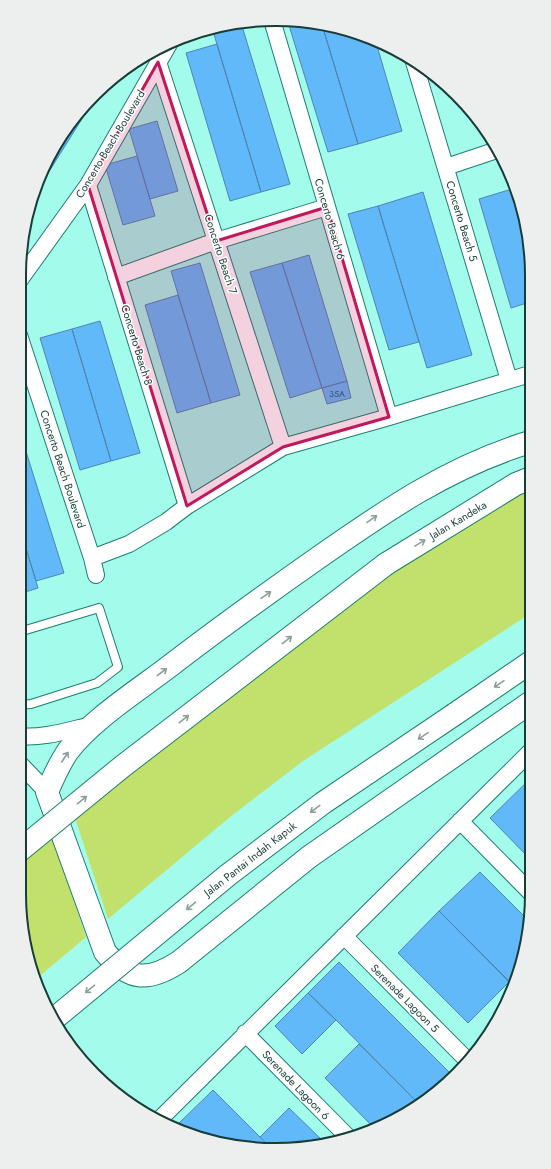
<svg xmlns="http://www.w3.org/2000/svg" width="551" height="1169" viewBox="0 0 551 1169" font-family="Jost,sans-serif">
	<rect width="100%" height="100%" fill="#a3fbeb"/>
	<path fill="#c2e16c" d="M531,489V613L303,761L230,817L108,919L74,815L307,633L461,523Z
		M52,835L86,937L35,980L19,894V863Z"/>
	<path fill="#61b9f9" stroke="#4e86b0" d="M288,22L323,28L358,144L328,152Z
		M242,26L290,184L261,192L213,31Z
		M323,28L375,39L402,131L358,144Z
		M217,44L261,192L230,201L186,53Z
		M100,90L35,194L39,177L94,94Z
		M157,121L178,191L150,199L129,129Z
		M137,156L155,216L123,225L105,165Z
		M515,188L530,242V302L511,308L479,199Z
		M423,192L472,355L427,368L378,206Z
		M378,206L419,342L389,350L348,214Z
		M309,255L347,381L322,388L282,263Z
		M200,263L240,395L211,403L171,271Z
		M282,263L322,388L290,398L250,272Z
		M178,295L211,403L177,413L145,305Z
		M100,321L140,453L111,461L72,329Z
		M72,329L111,461L80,470L40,338Z
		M347,381L351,398L327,404L322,388Z
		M19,429L64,573L36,581L19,525Z
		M19,525L38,588L19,594Z
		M532,777V861L490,818Z
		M480,872L527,919L514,986L439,911Z
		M439,911L509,982L468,1023L398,953Z
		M339,962L454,1077L418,1103L336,1020L308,993Z
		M308,993L336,1020L302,1054L275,1026Z
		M359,1044L418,1103L389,1123L374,1128L325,1078Z
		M213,1090L269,1146L225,1145L176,1126Z
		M289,1108L325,1143L309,1148L269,1146L260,1137Z"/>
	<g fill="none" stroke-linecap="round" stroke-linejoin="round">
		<g stroke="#1d7d71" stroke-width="10">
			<path id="lane" d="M19,705L31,704L97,683L118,667L99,608L19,632"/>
		</g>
		<g stroke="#1d7d71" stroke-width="18">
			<path id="street" d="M272,20L389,417
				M158,62L283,447
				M414,62L509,380
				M446,167L497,150
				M88,185L187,506
				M116,277L216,241L327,207
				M19,281L88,185L169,44
				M19,335L92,558L96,575
				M92,558L129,544L166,522L187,506L283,447L389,417L530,374
				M19,736C42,739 69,730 92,725
				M19,763L47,792
				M460,821L532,894
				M344,936L467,1060
				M245,1033L347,1136
				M159,1120L532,750"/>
		</g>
		<g stroke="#1d7d71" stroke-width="24">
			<path id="secondary" d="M530,442C448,467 385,511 315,560C268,593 221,627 175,662C142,688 93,718 68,751C59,764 53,778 47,792L105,952C129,981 148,982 179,962L309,857L531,702
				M386,564L516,484L531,478
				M455,714L531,662"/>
		</g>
		<use href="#lane" stroke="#fff" stroke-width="8"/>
		<use href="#street" stroke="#fff" stroke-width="16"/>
		<use href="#secondary" stroke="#fff" stroke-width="22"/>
		<g stroke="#1d7d71" stroke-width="24" stroke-linecap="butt">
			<path id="secondary-bridge" d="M19,851L123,766L386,564
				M55,1018L228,875L323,803L455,714"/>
		</g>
		<use href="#secondary-bridge" stroke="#fff" stroke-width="22"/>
	</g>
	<defs><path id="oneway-shaft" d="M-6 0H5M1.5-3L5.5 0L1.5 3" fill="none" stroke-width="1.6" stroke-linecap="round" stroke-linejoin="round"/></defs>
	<g stroke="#8c9e9c">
		<use href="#oneway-shaft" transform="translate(372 519) rotate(-35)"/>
		<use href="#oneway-shaft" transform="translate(420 543) rotate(-31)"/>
		<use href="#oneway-shaft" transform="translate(266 595) rotate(-35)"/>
		<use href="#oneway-shaft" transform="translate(287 640) rotate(-38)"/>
		<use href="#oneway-shaft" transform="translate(162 672) rotate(-37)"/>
		<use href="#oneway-shaft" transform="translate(499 684) rotate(146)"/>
		<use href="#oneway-shaft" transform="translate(184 719) rotate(-38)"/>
		<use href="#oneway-shaft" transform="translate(423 736) rotate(146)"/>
		<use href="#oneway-shaft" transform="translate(65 757) rotate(-57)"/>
		<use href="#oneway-shaft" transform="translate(82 800) rotate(-39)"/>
		<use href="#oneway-shaft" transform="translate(315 809) rotate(143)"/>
		<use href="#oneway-shaft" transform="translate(191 906) rotate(140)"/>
		<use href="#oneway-shaft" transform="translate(90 989) rotate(140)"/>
	</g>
	<path fill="#c2185b" fill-opacity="0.2" stroke="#c2185b" stroke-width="3" stroke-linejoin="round" d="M158,62L216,241L327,207L389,417L283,447L187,506L88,185Z"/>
	<g text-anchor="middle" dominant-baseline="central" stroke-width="3" stroke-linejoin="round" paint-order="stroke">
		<g font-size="9" fill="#2a5c68">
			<text x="337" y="393">35A</text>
		</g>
		<g font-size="11" fill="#183d38" stroke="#fff">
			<text transform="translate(110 144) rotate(-59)">Concerto Beach Boulevard</text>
			<text transform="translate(330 219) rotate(74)">Concerto Beach 6</text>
			<text transform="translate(462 221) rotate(73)">Concerto Beach 5</text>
			<text transform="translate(221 254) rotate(72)">Concerto Beach 7</text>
			<text transform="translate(137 345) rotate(73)">Concerto Beach 8</text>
			<text transform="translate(63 469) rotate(72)">Concerto Beach Boulevard</text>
			<text transform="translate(458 520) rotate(-31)">Jalan Kandeka</text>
			<text transform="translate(250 859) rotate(-38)">Jalan Pantai Indah Kapuk</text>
			<text transform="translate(405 998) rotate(45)">Serenade Lagoon 5</text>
			<text transform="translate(296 1085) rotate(46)">Serenade Lagoon 6</text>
		</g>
	</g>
	<path d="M0 0H551V1169H0ZM275 26H276A249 249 0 0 1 525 275V894A249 249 0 0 1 276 1143H275A249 249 0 0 1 26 894V275A249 249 0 0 1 275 26Z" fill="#edefef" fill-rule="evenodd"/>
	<path fill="none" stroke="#183d38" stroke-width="2" d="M275 26H276A249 249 0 0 1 525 275V894A249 249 0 0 1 276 1143H275A249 249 0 0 1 26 894V275A249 249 0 0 1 275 26Z"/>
</svg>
